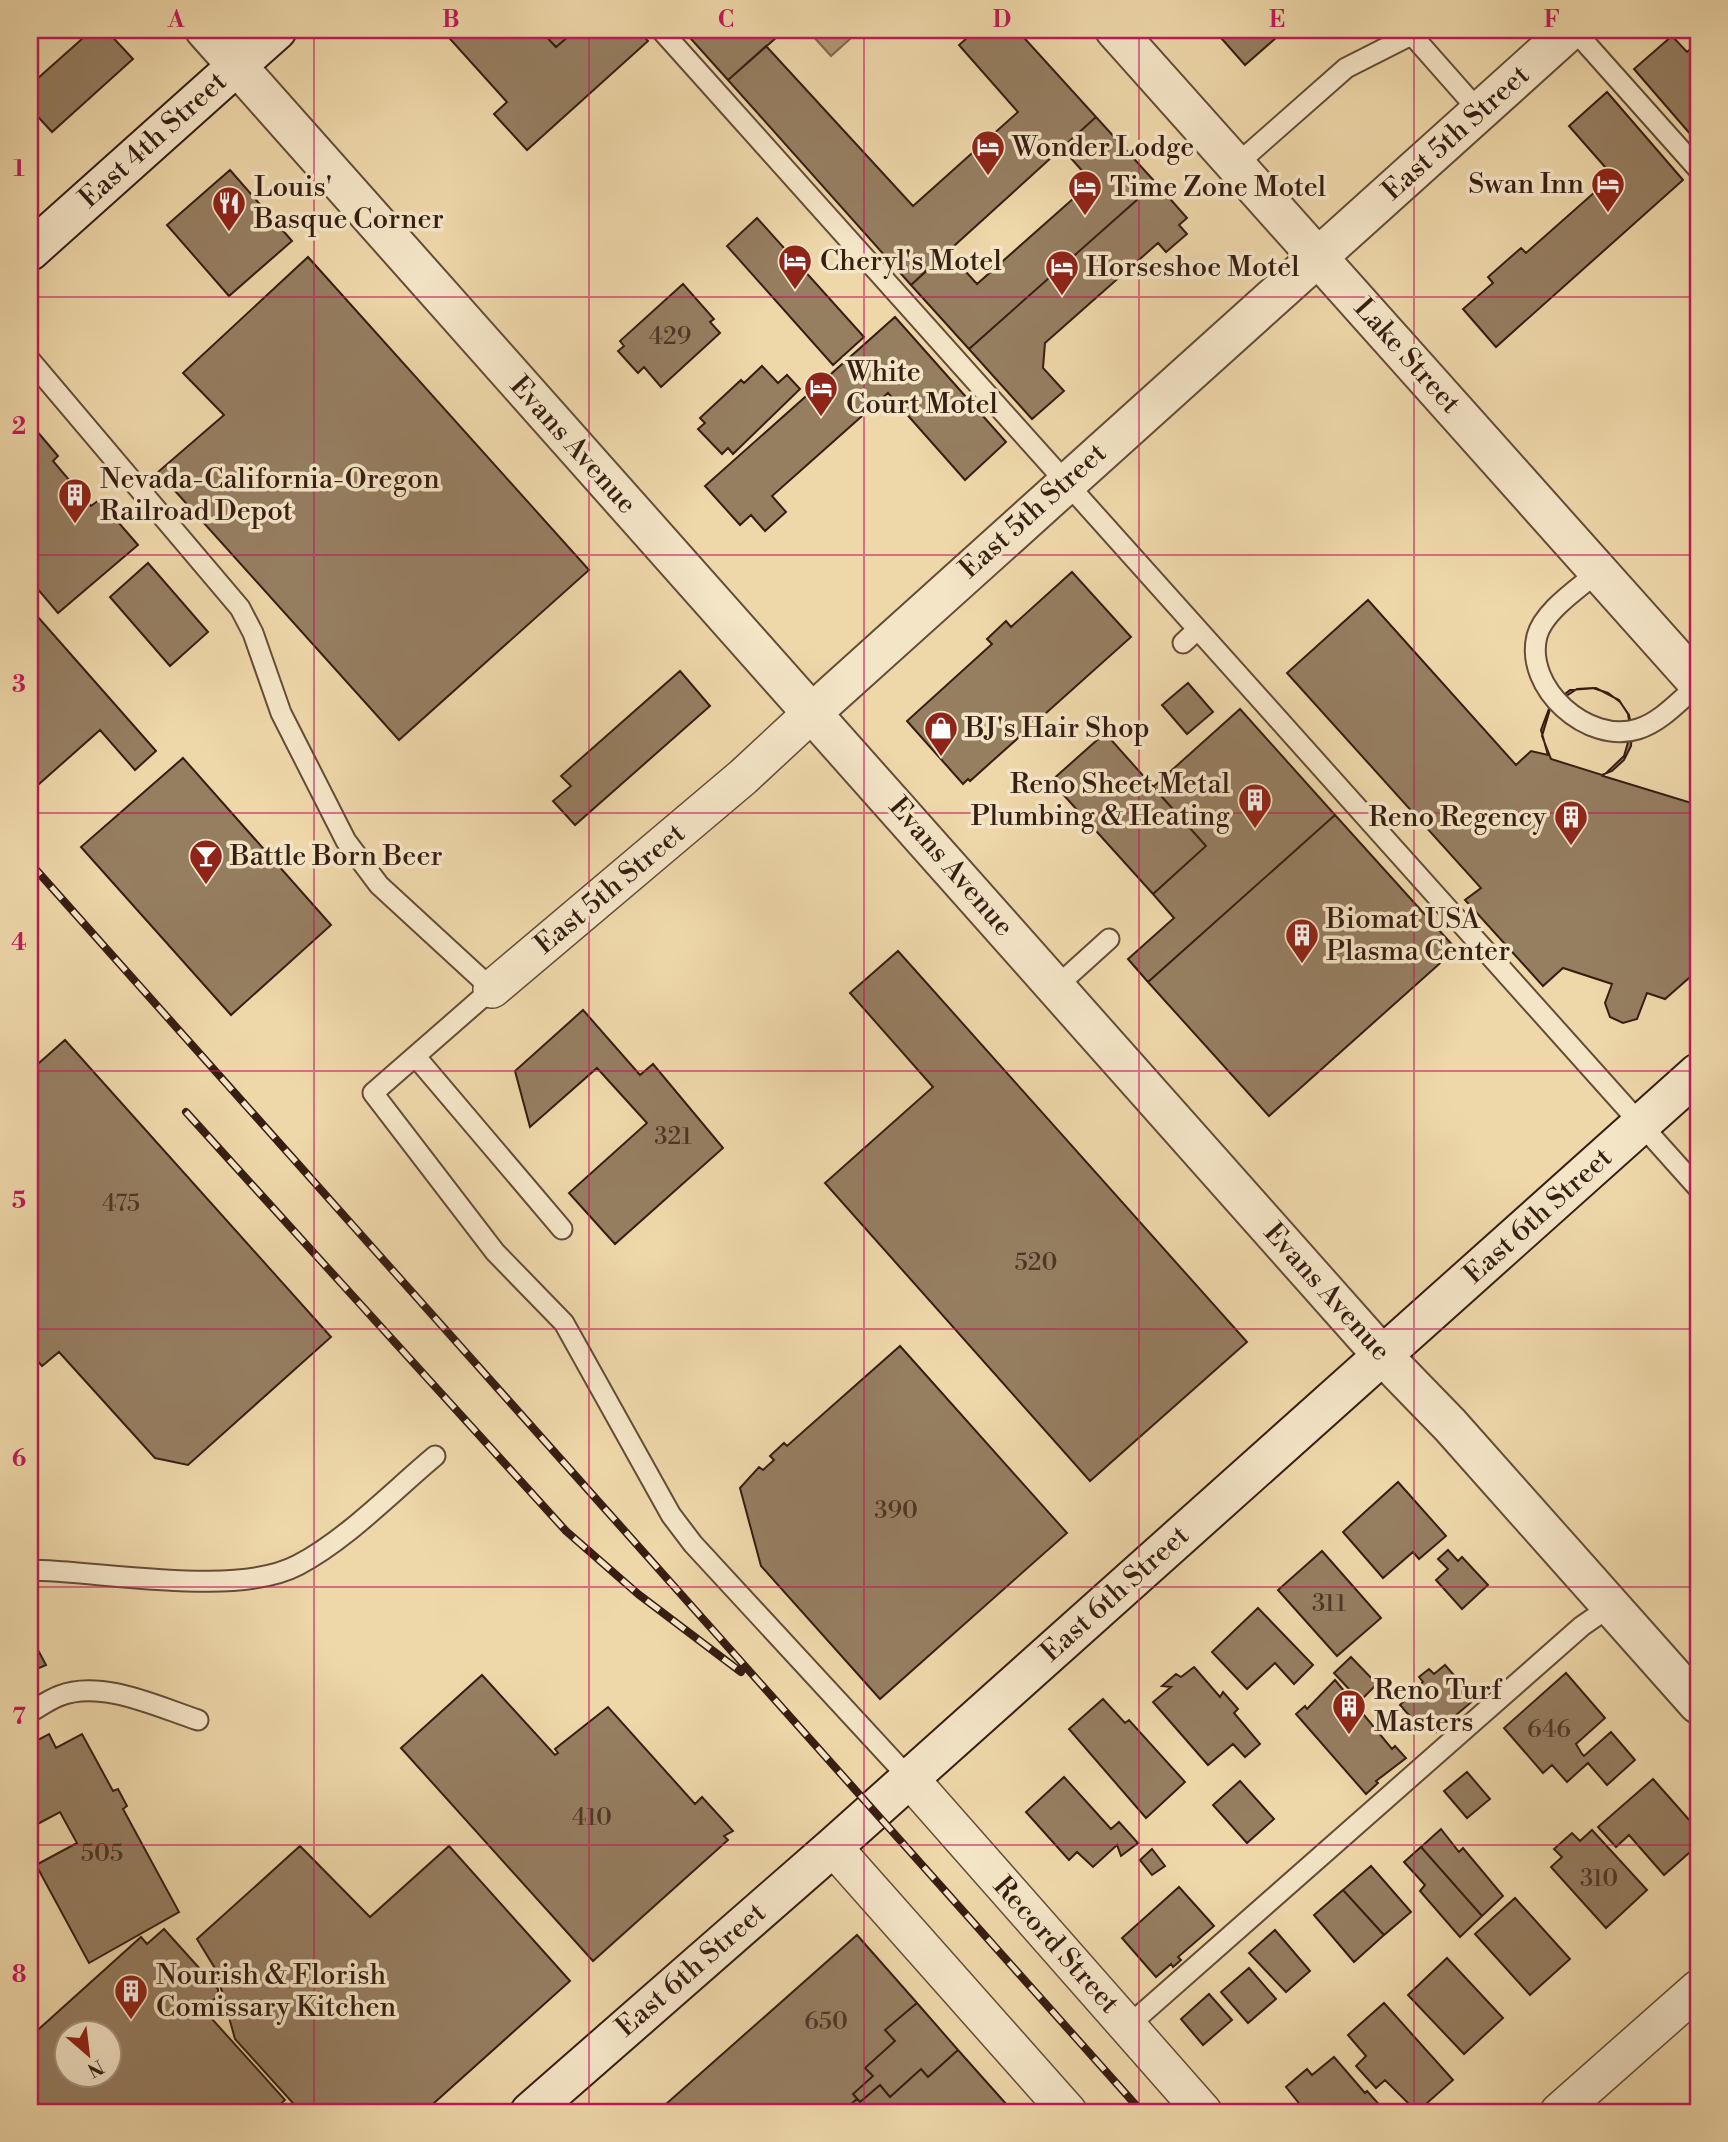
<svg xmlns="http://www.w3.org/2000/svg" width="1728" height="2142" viewBox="0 0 1728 2142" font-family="'Libre Bodoni',serif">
	<rect width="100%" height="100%" fill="#eed7a9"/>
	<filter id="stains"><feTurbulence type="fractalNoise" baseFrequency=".00286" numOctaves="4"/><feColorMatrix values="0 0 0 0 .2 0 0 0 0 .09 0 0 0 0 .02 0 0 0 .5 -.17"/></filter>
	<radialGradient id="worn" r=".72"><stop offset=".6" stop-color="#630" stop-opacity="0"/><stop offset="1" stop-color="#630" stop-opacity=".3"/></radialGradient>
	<path fill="#af9876" stroke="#7f674e" stroke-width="2" d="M814,30H860L831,56L810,33Z"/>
	<path fill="#967e61" stroke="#361e12" stroke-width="2" fill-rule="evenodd" d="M92,30H106L133,59L52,132L30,108V71L37,79Z
		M442,30H540L556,47L576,30H637L648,41L527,150L494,114L507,102Z
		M540,30H576L556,47Z
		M683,30H785L728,80Z
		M976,30H1017L1096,117L911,285L728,80L766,46L913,206L1018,112L959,45Z
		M1214,30H1285L1245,65Z
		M1672,36L1687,52L1693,47L1698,53V143L1634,69Z
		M1607,92L1683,180L1496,347L1463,309L1493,283L1488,277L1521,248L1526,253L1613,176L1569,126Z
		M1096,117L1156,183L969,349L911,285L947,251L977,284L1092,182L1062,148Z
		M230,170L292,241L229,296L167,225Z
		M1156,183L1187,218L1179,225L1187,234L1166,252L1158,243L1045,343L1043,368L1064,391L1032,419L969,349Z
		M757,218L864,337L833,365L727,246Z
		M308,257L589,570L399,740L158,472L224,415L183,373Z
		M683,284L714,319L710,322L720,333L661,387L644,367L638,373L618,351L624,346L620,341Z
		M895,317L1006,442L965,480L888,393L772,496L786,512L765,531L751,515L740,525L705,486Z
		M762,366L778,383L787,375L800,389L733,454L728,448L722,454L698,429L705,423L700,418L741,380L744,383Z
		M30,423L58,456L53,461L91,506L99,500L138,545L58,613L30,580Z
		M148,563L208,632L170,666L110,597Z
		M1072,572L1131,637L970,781L968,779L963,784L907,721L992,644L987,639L1006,621L1011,627Z
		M1368,600L1516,765L1531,751L1548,755L1541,730L1550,706L1570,690L1596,688L1619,700L1628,714L1631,732L1624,756L1603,776L1698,805V970L1665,999L1647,993L1637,1019L1623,1023L1610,1017L1605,1003L1612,984L1563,968L1543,986L1465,900L1481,888L1287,673Z
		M30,608L156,751L135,770L100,730L30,792Z
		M680,671L710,706L575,825L553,801L571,786L561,776Z
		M1188,683L1213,712L1187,734L1162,705Z
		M1593,688L1608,693L1620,702L1629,715L1632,731L1631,746L1624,760L1612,771L1602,775L1551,759L1542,736L1551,706L1577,689Z
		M1240,709L1335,815L1148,982L1128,959L1174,918L1153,894L1206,846L1153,787Z
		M1105,733L1206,846L1153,894L1051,781Z
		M183,758L331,925L231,1015L81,847Z
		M1335,815L1456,949L1269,1116L1148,982Z
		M898,951L1247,1342L1090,1481L825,1183L933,1087L850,993Z
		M583,1010L640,1075L653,1064L723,1148L615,1244L569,1193L647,1123L597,1068L530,1127L515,1071Z
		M65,1040L331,1337L188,1465L155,1458L59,1352L42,1366L30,1352V1071Z
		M900,1346L1067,1533L880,1699L761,1566L740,1488L759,1467L763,1470L774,1460L770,1456L784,1443L787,1446Z
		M1398,1482L1446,1536L1419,1559L1413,1552L1383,1578L1343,1532Z
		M1448,1550L1458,1561L1462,1557L1488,1585L1462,1609L1436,1580L1448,1569L1438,1559Z
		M1322,1551L1381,1618L1337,1656L1278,1590Z
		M1258,1608L1313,1665L1294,1684L1275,1663L1247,1689L1212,1652Z
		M30,1635L46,1665L30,1672Z
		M1351,1657L1377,1684L1360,1701L1334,1673Z
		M1445,1665L1475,1699L1436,1732L1425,1719L1416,1723L1400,1705L1423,1682L1419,1677L1429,1669L1434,1674Z
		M1194,1667L1220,1697L1223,1692L1238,1709L1234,1713L1260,1744L1245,1757L1233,1744L1208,1765L1153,1702L1171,1687L1162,1686L1176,1674L1181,1677Z
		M1566,1673L1605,1718L1576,1744L1582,1754L1584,1756L1611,1732L1635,1760L1607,1785L1588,1763L1567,1782L1552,1765L1543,1773L1504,1728Z
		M482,1675L555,1755L558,1753L555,1749L608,1707L695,1804L702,1797L733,1831L724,1836L728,1840L593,1961L401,1748Z
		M1335,1680L1392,1749L1395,1746L1406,1758L1376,1781L1378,1783L1366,1794L1296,1714L1305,1706L1307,1709Z
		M1103,1699L1125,1723L1129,1720L1185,1782L1146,1818L1069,1729Z
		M49,1734L56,1748L82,1734L113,1791L118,1789L127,1806L123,1809L179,1912L89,1963L36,1865L77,1843L60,1812L30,1828V1744Z
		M1467,1772L1490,1799L1467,1818L1444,1791Z
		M1064,1777L1111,1829L1119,1822L1138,1843L1121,1856L1117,1845L1093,1867L1077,1852L1069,1860L1026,1812Z
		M1653,1779L1698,1830V1845L1664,1875L1629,1835L1616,1847L1598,1827Z
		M1240,1781L1274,1819L1247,1843L1213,1805Z
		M1441,1829L1459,1852L1463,1848L1503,1896L1482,1916L1421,1847Z
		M1592,1830L1647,1890L1606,1928L1551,1867L1562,1857L1554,1849L1572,1833L1580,1841Z
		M300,1846L370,1917L449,1846L570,1981L424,2112H301L235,2039L216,1970L197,1939Z
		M1421,1847L1482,1916L1460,1937L1420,1891L1425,1885L1404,1862Z
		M1152,1849L1165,1866L1152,1875L1140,1860Z
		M1371,1866L1411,1912L1384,1935L1343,1890Z
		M1179,1887L1214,1926L1178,1957L1181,1960L1173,1967L1171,1964L1156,1977L1122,1938Z
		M1343,1890L1384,1935L1354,1962L1314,1915Z
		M1515,1898L1570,1959L1530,1995L1475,1934Z
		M164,1929L218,1989V1996L203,2009L285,2100L272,2112H30V2037L141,1937L147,1944ZM66,2034H108V2076H66Z
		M1275,1930L1310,1971L1286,1992L1249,1953Z
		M857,1935L917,2003L885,2030L895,2041L865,2068L873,2076L853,2094L857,2099L841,2112H673L666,2104Z
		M1447,1958L1503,2018L1464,2054L1408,1995Z
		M1249,1968L1276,1999L1248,2023L1221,1992Z
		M1209,1994L1232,2020L1203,2045L1181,2019Z
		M917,2003L958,2050L928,2077L921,2069L890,2097L880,2085L860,2102L853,2094L873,2076L865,2068L895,2041L885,2030Z
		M1384,2003L1453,2080L1417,2112L1385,2080L1376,2088L1356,2066L1366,2056L1348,2035Z
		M958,2050L1007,2105L999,2112H841L857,2099L860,2102L880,2085L890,2097L921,2069L928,2077Z
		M1334,2057L1365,2093L1367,2091L1385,2111L1306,2112L1286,2087L1307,2069L1312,2075Z"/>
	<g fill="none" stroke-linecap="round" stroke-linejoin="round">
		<g stroke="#644c38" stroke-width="23">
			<path id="service" d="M661,30L1698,1188
				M1574,30L1698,169
				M1412,35L1479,111
				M1236,165L1346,68L1421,30
				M30,360L240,608L253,633L281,713L346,841L379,885L492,989L373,1093L495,1252L564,1323L671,1515L693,1544L909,1778
				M1600,570C1581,587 1544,610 1537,636C1524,688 1588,745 1638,729C1661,722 1680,700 1698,685
				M1183,643L1197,630
				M1057,986L1109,939
				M416,1057L562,1229
				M30,1570C102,1571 236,1598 298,1565C346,1540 392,1492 435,1456
				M30,1712C39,1707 49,1700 59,1696C101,1679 158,1707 198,1720
				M1128,2026L1582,1626L1611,1606"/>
		</g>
		<g stroke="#644c38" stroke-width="40">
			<path id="minor" d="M492,989L743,777L813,712
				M909,1778L1203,2112
				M833,1847L1068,2112
				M1559,2112L1698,1989"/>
		</g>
		<g stroke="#644c38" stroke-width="42">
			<path id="tertiary" d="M205,30L1382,1355L1450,1425L1698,1704
				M1115,30L1698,683
				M813,712L1570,30"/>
		</g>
		<g stroke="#361e12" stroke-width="42">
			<path id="secondary" d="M30,251L277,30
				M530,2112L833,1847L1698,1073"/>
		</g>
		<use href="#service" stroke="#f4e5c7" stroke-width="19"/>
		<use href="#minor" stroke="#f4e5c7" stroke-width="37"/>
		<use href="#tertiary" stroke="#f4e5c7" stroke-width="38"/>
		<use href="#secondary" stroke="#f4e5c7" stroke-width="38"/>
		<g stroke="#361e12" stroke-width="8">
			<path id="rail" d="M30,863L1142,2112
				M186,1112L566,1531L638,1594L741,1672"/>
		</g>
		<use href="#rail" stroke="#f4e5c7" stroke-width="5" stroke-dasharray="16" stroke-linecap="butt"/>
	</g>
	<path fill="none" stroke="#c2185b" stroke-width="2" stroke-opacity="0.55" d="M314,30V2112M589,30V2112M864,30V2112M1139,30V2112M1414,30V2112M30,297H1698M30,555H1698M30,813H1698M30,1071H1698M30,1329H1698M30,1587H1698M30,1845H1698"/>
	<defs>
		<g id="hotel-pin" transform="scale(1.75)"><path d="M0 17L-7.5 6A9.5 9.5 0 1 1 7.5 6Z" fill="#8f2418" stroke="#f4e5c7"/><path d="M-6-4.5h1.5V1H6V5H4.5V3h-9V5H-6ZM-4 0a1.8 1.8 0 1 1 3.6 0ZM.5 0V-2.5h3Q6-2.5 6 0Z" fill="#fff"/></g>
		<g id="restaurant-pin" transform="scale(1.75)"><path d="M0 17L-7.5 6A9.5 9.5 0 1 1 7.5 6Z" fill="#8f2418" stroke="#f4e5c7"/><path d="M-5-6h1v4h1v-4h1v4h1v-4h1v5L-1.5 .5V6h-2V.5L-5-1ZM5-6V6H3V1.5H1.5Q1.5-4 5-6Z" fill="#fff"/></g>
		<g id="building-pin" transform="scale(1.75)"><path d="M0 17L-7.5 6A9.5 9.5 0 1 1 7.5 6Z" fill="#8f2418" stroke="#f4e5c7"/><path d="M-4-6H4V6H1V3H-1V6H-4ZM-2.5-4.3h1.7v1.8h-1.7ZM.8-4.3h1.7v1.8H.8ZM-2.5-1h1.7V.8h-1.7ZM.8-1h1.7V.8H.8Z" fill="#fff"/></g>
		<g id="shop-pin" transform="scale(1.75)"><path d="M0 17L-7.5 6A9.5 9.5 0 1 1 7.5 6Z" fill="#8f2418" stroke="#f4e5c7"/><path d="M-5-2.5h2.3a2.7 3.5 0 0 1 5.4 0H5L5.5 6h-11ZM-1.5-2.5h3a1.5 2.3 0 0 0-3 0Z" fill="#fff"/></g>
		<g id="bar-pin" transform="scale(1.75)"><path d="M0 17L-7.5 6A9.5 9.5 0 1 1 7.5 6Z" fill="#8f2418" stroke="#f4e5c7"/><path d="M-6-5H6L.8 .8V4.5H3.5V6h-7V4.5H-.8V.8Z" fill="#fff"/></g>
	</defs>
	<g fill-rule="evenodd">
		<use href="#hotel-pin" x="988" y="147"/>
		<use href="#hotel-pin" x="1608" y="184"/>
		<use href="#hotel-pin" x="1085" y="187"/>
		<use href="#restaurant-pin" x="229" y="203"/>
		<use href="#hotel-pin" x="795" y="261"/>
		<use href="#hotel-pin" x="1062" y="267"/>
		<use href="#hotel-pin" x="821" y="388"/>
		<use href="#building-pin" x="75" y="495"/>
		<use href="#shop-pin" x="941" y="728"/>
		<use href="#building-pin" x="1255" y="800"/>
		<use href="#building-pin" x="1571" y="817"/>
		<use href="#bar-pin" x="206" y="856"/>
		<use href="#building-pin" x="1302" y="935"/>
		<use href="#building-pin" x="1349" y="1706"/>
		<use href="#building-pin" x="131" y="1991"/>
	</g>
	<g text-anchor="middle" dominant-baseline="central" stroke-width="7" stroke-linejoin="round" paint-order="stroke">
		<g font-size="24" fill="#4e3626">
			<text x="670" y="337">429</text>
			<text x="673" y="1137">321</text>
			<text x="121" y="1204">475</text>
			<text x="1036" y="1263">520</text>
			<text x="896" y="1511">390</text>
			<text x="1329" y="1604">311</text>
			<text x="1549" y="1730">646</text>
			<text x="592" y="1818">410</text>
			<text x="102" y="1854">505</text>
			<text x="1599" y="1879">310</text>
			<text x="826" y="2022">650</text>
		</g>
		<g font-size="28" fill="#361e12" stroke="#f4e5c7">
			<text transform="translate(1456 133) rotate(-42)">East 5th Street</text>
			<text transform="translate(153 140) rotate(-42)">East 4th Street</text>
			<text transform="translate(1407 356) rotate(48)">Lake Street</text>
			<text transform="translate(573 445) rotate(48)">Evans Avenue</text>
			<text transform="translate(1033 511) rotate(-42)">East 5th Street</text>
			<text transform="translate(951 867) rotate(49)">Evans Avenue</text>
			<text transform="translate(610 889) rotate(-40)">East 5th Street</text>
			<text transform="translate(1538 1216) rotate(-42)">East 6th Street</text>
			<text transform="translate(1327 1292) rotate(48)">Evans Avenue</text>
			<text transform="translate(1115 1594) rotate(-42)">East 6th Street</text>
			<text transform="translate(1056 1945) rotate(48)">Record Street</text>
			<text transform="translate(691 1970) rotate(-41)">East 6th Street</text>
		</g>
		<g font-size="28" fill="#361e12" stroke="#f4e5c7" text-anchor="start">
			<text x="1012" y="147">Wonder Lodge</text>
			<text x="1584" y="184" text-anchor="end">Swan Inn</text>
			<text x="254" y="187">Louis'<tspan x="254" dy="32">Basque Corner</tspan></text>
			<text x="1110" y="187">Time Zone Motel</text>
			<text x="820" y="261">Cheryl's Motel</text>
			<text x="1086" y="267">Horseshoe Motel</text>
			<text x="846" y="372">White<tspan x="846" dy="32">Court Motel</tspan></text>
			<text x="100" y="479">Nevada-California-Oregon<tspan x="100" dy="32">Railroad Depot</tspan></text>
			<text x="965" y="728">BJ's Hair Shop</text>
			<text x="1230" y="784" text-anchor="end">Reno Sheet Metal<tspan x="1230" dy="32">Plumbing &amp; Heating</tspan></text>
			<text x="1546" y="817" text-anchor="end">Reno Regency</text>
			<text x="230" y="856">Battle Born Beer</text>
			<text x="1326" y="919">Biomat USA<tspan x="1326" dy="32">Plasma Center</tspan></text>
			<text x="1374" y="1690">Reno Turf<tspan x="1374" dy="32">Masters</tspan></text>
			<text x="156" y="1975">Nourish &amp; Florish<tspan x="156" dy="32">Comissary Kitchen</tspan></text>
		</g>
	</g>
	<rect width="1728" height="2142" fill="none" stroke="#eed7a9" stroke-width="77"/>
	<g transform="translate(88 2054) rotate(152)"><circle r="33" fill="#f4e5c7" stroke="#a8957f" stroke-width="2"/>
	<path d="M0-5L12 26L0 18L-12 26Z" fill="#8f2418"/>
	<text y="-10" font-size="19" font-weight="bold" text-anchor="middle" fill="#361e12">N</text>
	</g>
	<rect x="38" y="38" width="1652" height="2066" fill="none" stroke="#c2185b" stroke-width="2.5"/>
	<g font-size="23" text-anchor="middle" font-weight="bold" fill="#c2185b">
		<text x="176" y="27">A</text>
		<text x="451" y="27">B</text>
		<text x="726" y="27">C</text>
		<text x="1002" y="27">D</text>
		<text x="1277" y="27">E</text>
		<text x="1552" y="27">F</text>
		<text x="19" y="176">1</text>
		<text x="19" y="434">2</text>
		<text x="19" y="692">3</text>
		<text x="19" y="950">4</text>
		<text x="19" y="1208">5</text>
		<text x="19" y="1466">6</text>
		<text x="19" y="1724">7</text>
		<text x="19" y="1982">8</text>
	</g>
	<rect width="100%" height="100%" filter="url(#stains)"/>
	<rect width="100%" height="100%" fill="url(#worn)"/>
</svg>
